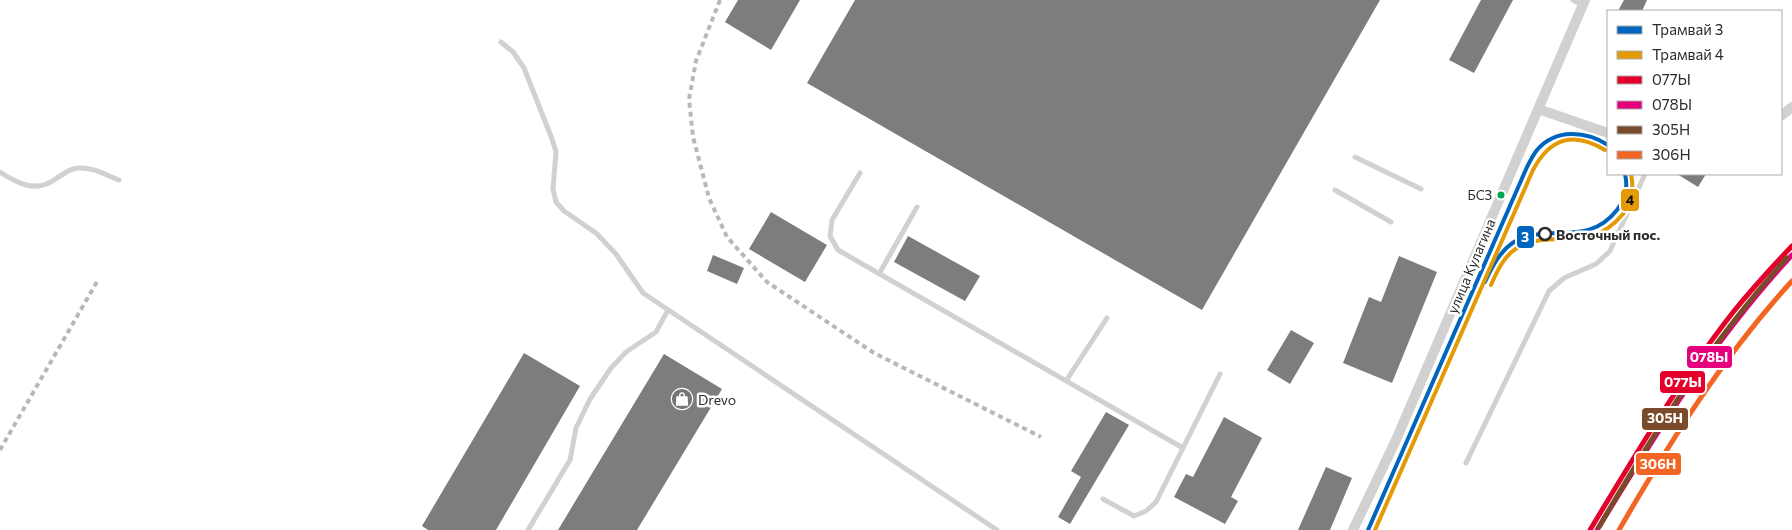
<svg xmlns="http://www.w3.org/2000/svg" width="1792" height="530" viewBox="0 0 1792 530" font-family="Commissioner,sans-serif">
	<rect width="100%" height="100%" fill="#fff"/>
	<path fill="#7d7d7d" d="M738,0H800L771,50L725,22Z
		M855,0H1380L1202,310L807,83Z
		M1481,0H1513L1474,73L1449,60Z
		M1624,0H1647L1642,11H1618Z
		M1677,174H1706L1698,187Z
		M771,212L827,245L805,282L749,249Z
		M908,236L980,276L965,301L894,262Z
		M713,255L744,268L737,284L707,271Z
		M1399,256L1437,272L1392,383L1343,363L1369,297L1381,302Z
		M1291,330L1314,343L1290,384L1267,370Z
		M524,353L580,386L496,530H428L422,526Z
		M664,354L722,389L637,530H558Z
		M1106,412L1129,425L1070,524L1058,517L1081,477L1071,471Z
		M1224,417L1262,438L1231,497L1238,501L1225,524L1174,497L1186,474L1193,477Z
		M1326,467L1352,478L1330,530H1298Z"/>
	<g fill="none" stroke-linecap="round" stroke-linejoin="round">
		<path stroke="#d1d1d1" stroke-width="5" d="M1573,0L1582,5
			M501,42L513,52L524,68L552,139L556,152L553,189L556,202L564,211L596,233L616,254L643,293L997,530
			M1355,157L1421,189
			M0,172C17,183 35,193 54,180C62,175 68,169 78,168C93,167 106,175 119,180
			M860,173L832,220L830,236L838,250L1183,448
			M1335,190L1391,222
			M879,274L917,207
			M1066,381L1107,318
			M1466,463L1549,291L1564,278L1596,264L1610,251L1645,174
			M1103,499L1134,516L1146,511L1156,502L1220,374
			M528,530L570,460L576,428L590,399L611,368L626,352L656,332L668,310"/>
		<path stroke="#d1d1d1" stroke-width="10" d="M1538,109L1608,133
			M1781,116L1792,107
			M1353,530L1396,440L1585,0"/>
		<path stroke="#b8b8b8" stroke-width="1" d="M1493,263L1534,170"/>
		<path stroke="#b8b8b8" stroke-width="4" stroke-dasharray="5 4" stroke-linecap="butt" d="M720,0L696,61L689,99L693,137L709,198L727,237L767,282L874,353L1041,437
			M0,450L98,280"/>
		<g stroke="#fff" stroke-width="9">
			<path id="rail-1" d="M1590,530C1635,455 1680,380 1734,311C1752,289 1772,267 1792,246"/>
		</g>
		<g stroke="#fff" stroke-width="9">
			<path id="rail-2" d="M1597,530C1656,433 1715,338 1792,255"/>
		</g>
		<g stroke="#fff" stroke-width="9">
			<path id="rail-3" d="M1599,527C1655,431 1712,340 1787,258"/>
		</g>
		<g stroke="#fff" stroke-width="9">
			<path id="rail-4" d="M1619,530C1670,442 1723,356 1792,281"/>
		</g>
		<use href="#rail-1" stroke="#e4002b" stroke-width="5"/>
		<use href="#rail-2" stroke="#e5007d" stroke-width="5"/>
		<use href="#rail-3" stroke="#7a4b2a" stroke-width="5"/>
		<use href="#rail-4" stroke="#f26522" stroke-width="5"/>
		<g stroke="#fff" stroke-width="8">
			<path id="tram-1" d="M1485,282C1492,267 1500,251 1514,242C1550,222 1587,248 1617,210C1626,199 1628,187 1625,174
				M1368,530L1527,167C1530,161 1533,155 1537,150C1556,128 1586,131 1608,145"/>
		</g>
		<g stroke="#fff" stroke-width="8">
			<path id="tram-2" d="M1491,285C1497,271 1504,256 1517,248C1555,227 1588,256 1623,214C1632,202 1634,188 1631,174
				M1375,530L1533,170C1550,138 1573,131 1605,150"/>
		</g>
		<use href="#tram-1" stroke="#0065bd" stroke-width="4"/>
		<use href="#tram-2" stroke="#e39a04" stroke-width="4"/>
	</g>
	<defs>
		<g id="shop-disc" transform="scale(1.125)"><circle r="9.5" fill="#767676" stroke="#fff"/><path d="M-5-2.5h2.3a2.7 3.5 0 0 1 5.4 0H5L5.5 6h-11ZM-1.5-2.5h3a1.5 2.3 0 0 0-3 0Z" fill="#fff"/></g>
	</defs>
	<g fill-rule="evenodd">
		<use href="#shop-disc" x="682" y="399"/>
	</g>
	<circle fill="#00a651" stroke="#fff" stroke-width="2" cx="1501" cy="195" r="4.5"/>
	<circle fill="#fff" stroke="#2c2c2c" stroke-width="2.5" cx="1545" cy="234" r="6"/>
	<g text-anchor="middle" dominant-baseline="central" stroke-width="5" stroke-linejoin="round" paint-order="stroke">
		<g font-size="13" fill="#2c2c2c" stroke="#fff" text-anchor="end">
			<text x="1492" y="195">БСЗ</text>
		</g>
		<g font-size="14" font-weight="bold" fill="#2c2c2c" stroke="#fff" text-anchor="start">
			<text x="1556" y="234">Восточный пос.</text>
		</g>
		<g font-size="14" fill="#2c2c2c" stroke="#fff">
			<text transform="translate(1471 266) rotate(-67)">улица Кулагина</text>
		</g>
		<g font-size="14" fill="#2c2c2c" stroke="#fff" text-anchor="start">
			<text x="698" y="399">Drevo</text>
		</g>
	</g>
	<g stroke="#fff" stroke-width="2">
		<rect x="1620" y="188" width="20" height="24" rx="5" fill="#e39a04"/>
		<rect x="1516" y="225" width="19" height="24" rx="5" fill="#0065bd"/>
		<rect x="1686" y="345" width="47" height="24" rx="5" fill="#e5007d"/>
		<rect x="1659" y="370" width="47" height="24" rx="5" fill="#e4002b"/>
		<rect x="1641" y="407" width="48" height="24" rx="5" fill="#7a4b2a"/>
		<rect x="1635" y="452" width="47" height="24" rx="5" fill="#f26522"/>
	</g>
	<g font-size="14" text-anchor="middle" font-weight="bold" fill="#fff">
		<text x="1525" y="242">3</text>
		<text x="1709" y="362">078Ы</text>
		<text x="1683" y="387">077Ы</text>
		<text x="1665" y="423">305Н</text>
		<text x="1658" y="469">306Н</text>
	</g>
	<g font-size="14" text-anchor="middle" font-weight="bold" fill="#111">
		<text x="1630" y="205">4</text>
	</g>
	<rect x="1607" y="10" width="175" height="165" fill="#ffffff" stroke="#ababab"/>
	<rect x="1617" y="26" width="25" height="8" fill="#0065bd" stroke="#ababab"/>
	<text x="1652" y="35" font-size="15" fill="#2c2c2c">Трамвай 3</text>
	<rect x="1617" y="51" width="25" height="8" fill="#e39a04" stroke="#ababab"/>
	<text x="1652" y="60" font-size="15" fill="#2c2c2c">Трамвай 4</text>
	<rect x="1617" y="76" width="25" height="8" fill="#e4002b" stroke="#ababab"/>
	<text x="1652" y="85" font-size="15" fill="#2c2c2c">077Ы</text>
	<rect x="1617" y="101" width="25" height="8" fill="#e5007d" stroke="#ababab"/>
	<text x="1652" y="110" font-size="15" fill="#2c2c2c">078Ы</text>
	<rect x="1617" y="126" width="25" height="8" fill="#7a4b2a" stroke="#ababab"/>
	<text x="1652" y="135" font-size="15" fill="#2c2c2c">305Н</text>
	<rect x="1617" y="151" width="25" height="8" fill="#f26522" stroke="#ababab"/>
	<text x="1652" y="160" font-size="15" fill="#2c2c2c">306Н</text>
</svg>
